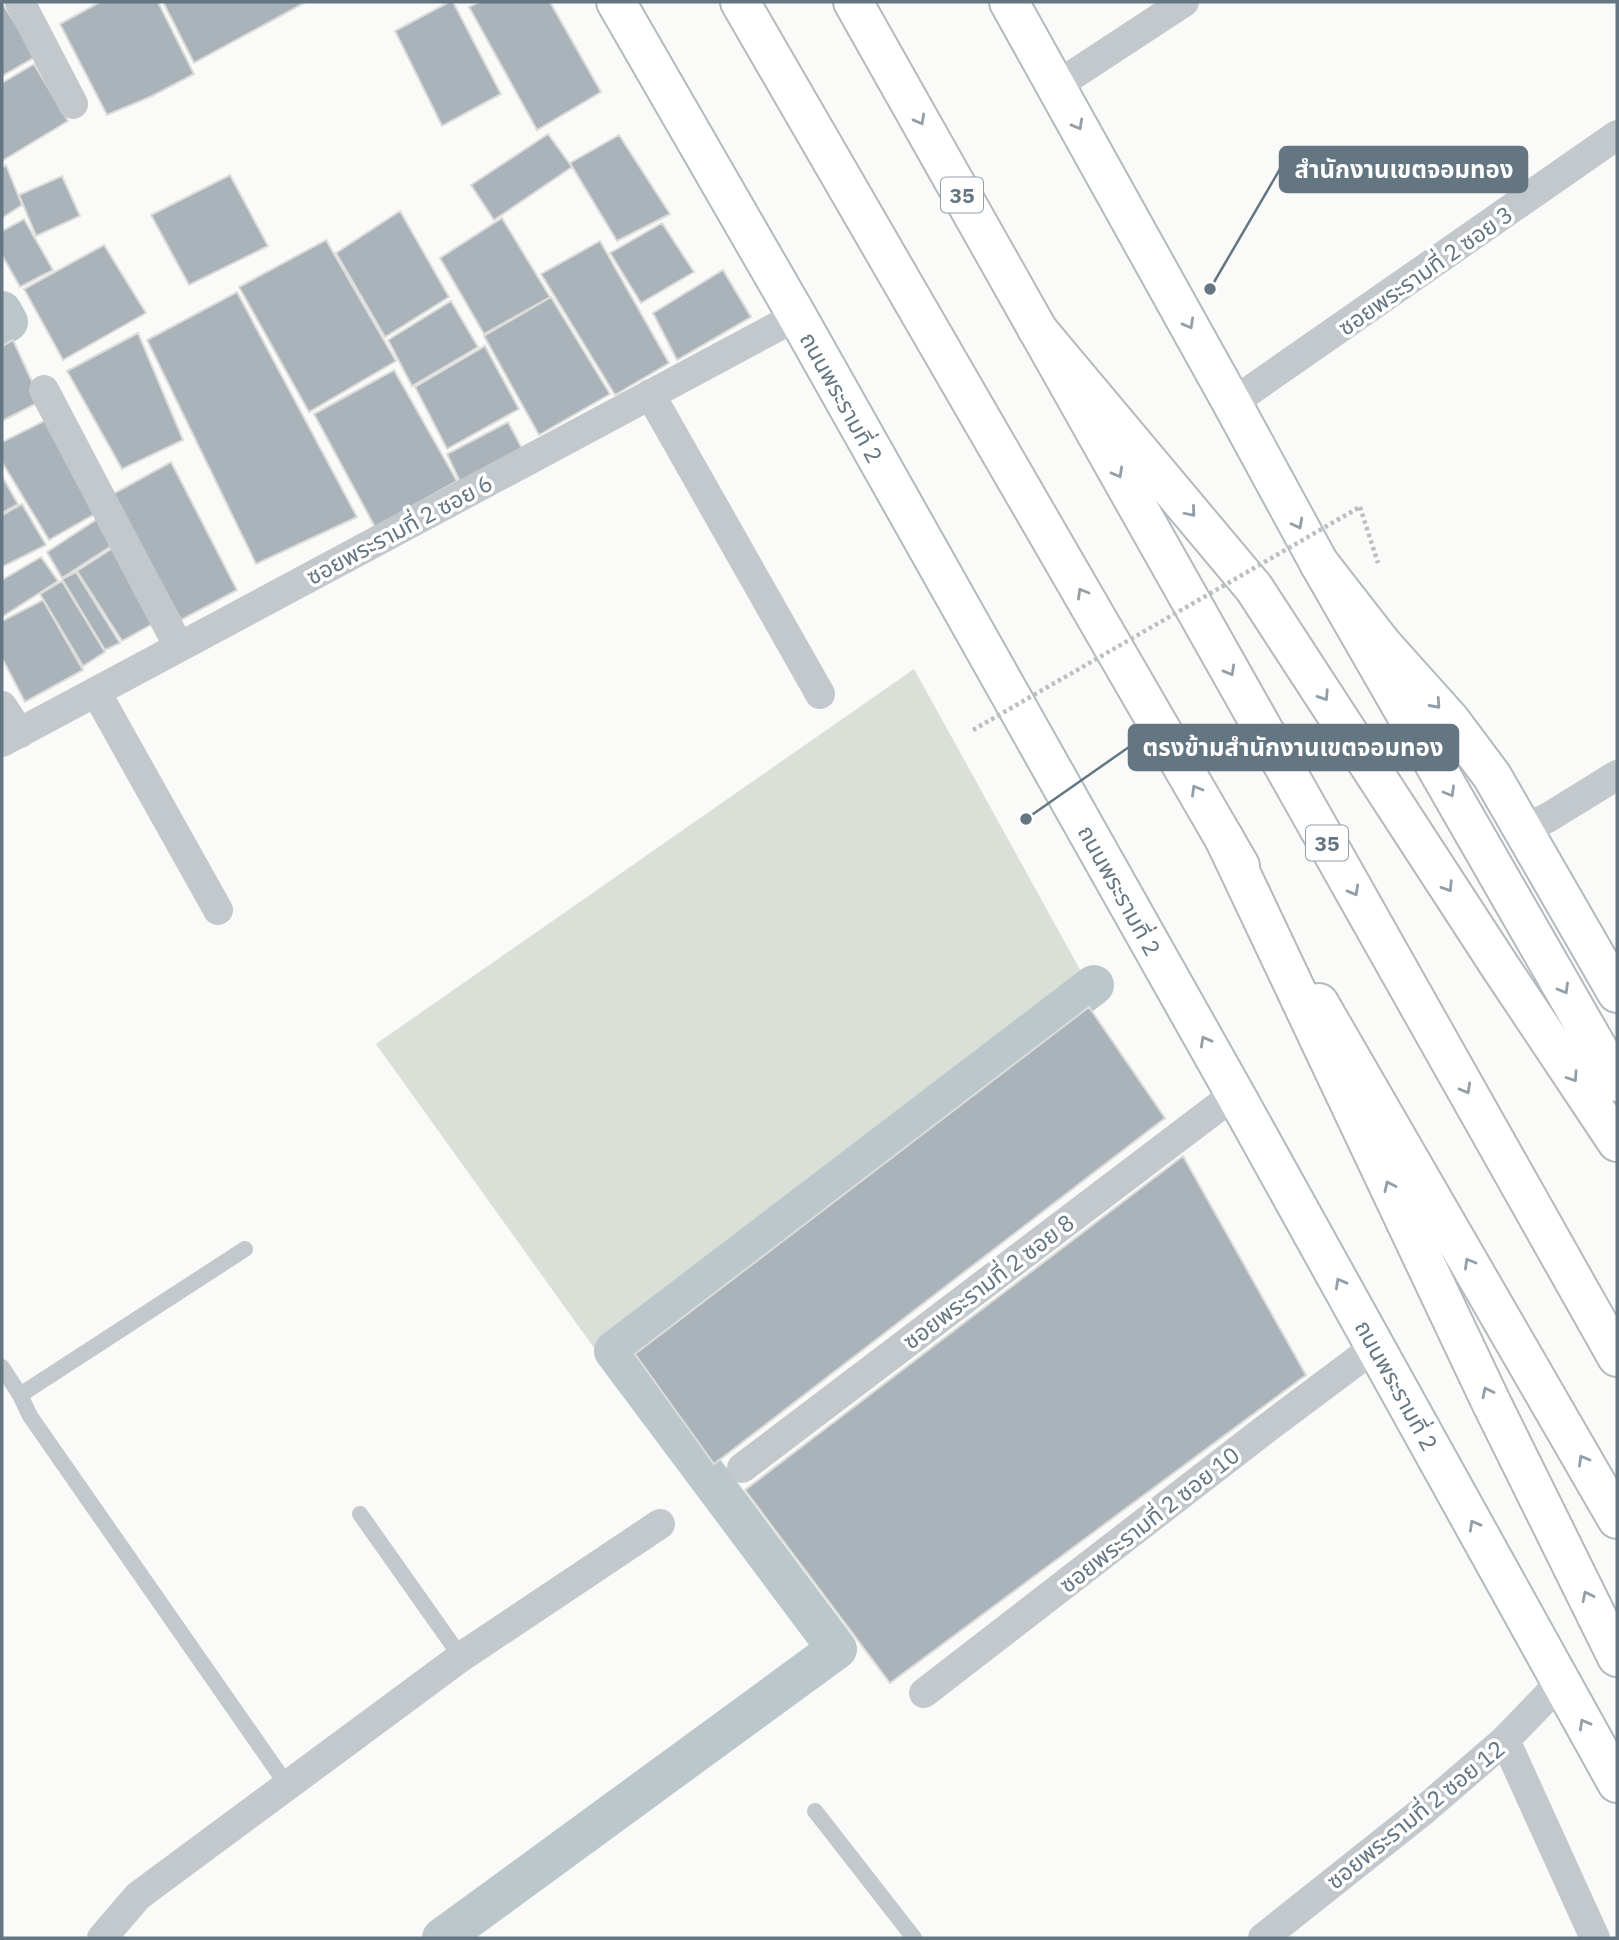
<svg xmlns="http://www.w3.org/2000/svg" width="1619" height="1940" viewBox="0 0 1619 1940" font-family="'IBM Plex Sans','Noto Sans Thai',sans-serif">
	<rect width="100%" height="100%" fill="#fafaf8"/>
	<path fill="#dadfd7" d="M914,669L1083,975L597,1352L376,1044Z"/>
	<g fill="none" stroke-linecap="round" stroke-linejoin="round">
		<path stroke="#bbc7cb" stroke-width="40" d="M2,311L8,322L2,325
			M442,1938L837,1649L614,1351L1094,985"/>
	</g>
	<path fill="#aab3b9" stroke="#dcdcda" stroke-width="2" d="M100,2H158L194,74L152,96L107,115L60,24Z
		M163,2H306L194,63Z
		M449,2H453L501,94L442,126L395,31Z
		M479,2H550L601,92L537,130L469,7Z
		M2,3L37,56L2,76Z
		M34,64L68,121L2,161V83Z
		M548,134L572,167L494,220L471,185Z
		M619,135L670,214L617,241L570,163Z
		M6,165L22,205L2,218V168Z
		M230,175L268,246L189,285L151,215Z
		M62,176L80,216L36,236L19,195Z
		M400,211L449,297L385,337L336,253Z
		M502,218L550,297L484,334L440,258Z
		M24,219L53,270L20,287L2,255V231Z
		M662,223L694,272L641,303L610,253Z
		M326,240L396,361L309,412L239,287Z
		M600,241L669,363L615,395L541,274Z
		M104,245L146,313L63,360L24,289Z
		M723,270L751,317L677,360L653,313Z
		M237,292L357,517L256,564L147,340Z
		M551,297L610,394L539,435L484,336Z
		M451,301L478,347L412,386L388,340Z
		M138,333L183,440L122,469L67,371Z
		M13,340L41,401L2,421V346Z
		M485,346L519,409L447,449L415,387Z
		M394,370L457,481L375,527L314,414Z
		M52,417L100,511L49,540L2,462V442Z
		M508,422L524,452L462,486L447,454Z
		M171,462L237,590L181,620L113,494Z
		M2,476L18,504L2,513Z
		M22,504L46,545L2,567V515Z
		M105,514L122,539L62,578L47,552Z
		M119,544L163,618L122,641L77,571Z
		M41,557L58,581L2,617V580Z
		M76,572L120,643L105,650L62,579Z
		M62,581L105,652L83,666L40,594Z
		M43,600L83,670L25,702L2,658V621Z
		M1089,1007L1165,1118L714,1464L635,1354Z
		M1183,1156L1306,1375L890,1683L745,1490Z"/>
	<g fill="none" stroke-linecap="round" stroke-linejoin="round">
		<g stroke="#b3babf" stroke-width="42">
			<path id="secondary" d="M616,2L797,316L1235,1094L1617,1783
				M1009,2L1232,403L1319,563L1382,644L1451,721L1492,776L1617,993"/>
		</g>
		<g stroke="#b5babe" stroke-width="42">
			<path id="primary" d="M740,2L1240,866
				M853,2L1617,1357
				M1319,1003L1617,1519"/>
		</g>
		<g stroke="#b4b9bd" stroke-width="42">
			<path id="highway" d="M1037,329L1254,588L1501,968L1617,1142
				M1319,563L1617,1082
				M1224,838L1490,1400L1617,1657"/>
		</g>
		<path stroke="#bbbfc2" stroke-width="4.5" stroke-dasharray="3.5 3.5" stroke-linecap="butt" d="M1360,507L1378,563"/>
		<path stroke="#c3c8cc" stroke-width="16" d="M245,1249L20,1395L30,1416L287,1785
			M2,1367L20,1395
			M360,1514L461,1657
			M815,1811L914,1938"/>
		<path stroke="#c3c8cc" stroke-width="30" d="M20,2L73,104
			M1056,86L1184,2
			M44,390L179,647
			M650,394L820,694
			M1232,403L1617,135
			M96,692L218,910
			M2,706L20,733
			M2,742L797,316
			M1523,830L1549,817L1617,775
			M742,1468L1235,1094
			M924,1693L1263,1431L1375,1347
			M1505,1740L1595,1938
			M102,1938L138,1896L461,1657L660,1524
			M1263,1938L1424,1810L1505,1740L1561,1682"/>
		<use href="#secondary" stroke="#fff" stroke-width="38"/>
		<use href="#primary" stroke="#fff" stroke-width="38"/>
		<use href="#highway" stroke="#fff" stroke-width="38"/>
		<path stroke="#bbbfc2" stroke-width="4.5" stroke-dasharray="3.5 3.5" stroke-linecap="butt" d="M973,730L1360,507"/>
	</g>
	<defs><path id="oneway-chevron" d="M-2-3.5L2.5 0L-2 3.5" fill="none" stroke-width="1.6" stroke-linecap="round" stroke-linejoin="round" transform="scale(1.75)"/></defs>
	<g stroke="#939fa8">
		<use href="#oneway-chevron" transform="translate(920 120) rotate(61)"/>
		<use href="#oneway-chevron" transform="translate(1078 125) rotate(61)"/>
		<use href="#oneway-chevron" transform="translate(1189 324) rotate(61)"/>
		<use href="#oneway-chevron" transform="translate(1118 473) rotate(61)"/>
		<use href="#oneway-chevron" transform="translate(1191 512) rotate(50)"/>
		<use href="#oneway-chevron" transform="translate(1298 524) rotate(62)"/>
		<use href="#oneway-chevron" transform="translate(1082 593) rotate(-120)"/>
		<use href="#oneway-chevron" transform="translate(1230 671) rotate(61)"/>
		<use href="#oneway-chevron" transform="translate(1324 696) rotate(57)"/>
		<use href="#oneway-chevron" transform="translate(1436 704) rotate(48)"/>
		<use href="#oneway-chevron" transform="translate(1196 790) rotate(-120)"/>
		<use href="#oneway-chevron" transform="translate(1450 792) rotate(60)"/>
		<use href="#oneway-chevron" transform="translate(1448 887) rotate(57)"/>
		<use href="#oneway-chevron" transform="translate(1354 891) rotate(61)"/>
		<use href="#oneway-chevron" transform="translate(1564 989) rotate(60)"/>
		<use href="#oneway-chevron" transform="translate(1205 1041) rotate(-119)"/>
		<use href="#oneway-chevron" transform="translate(1573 1077) rotate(56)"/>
		<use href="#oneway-chevron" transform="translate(1466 1089) rotate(61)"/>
		<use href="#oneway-chevron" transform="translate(1389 1186) rotate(-115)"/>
		<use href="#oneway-chevron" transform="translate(1469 1263) rotate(-120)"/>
		<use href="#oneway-chevron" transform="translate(1340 1283) rotate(-119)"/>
		<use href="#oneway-chevron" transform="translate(1487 1392) rotate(-116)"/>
		<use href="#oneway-chevron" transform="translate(1583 1460) rotate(-120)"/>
		<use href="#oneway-chevron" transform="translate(1474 1525) rotate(-119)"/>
		<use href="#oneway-chevron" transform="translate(1587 1596) rotate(-116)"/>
		<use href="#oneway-chevron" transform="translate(1584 1724) rotate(-119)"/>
	</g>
	<g text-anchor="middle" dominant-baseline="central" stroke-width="7" stroke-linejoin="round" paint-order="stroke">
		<g fill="#fff" stroke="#939fa8" stroke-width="2">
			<rect x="941" y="177.5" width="42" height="35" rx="5"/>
			<rect x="1306" y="825.5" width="42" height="35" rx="5"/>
		</g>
		<g font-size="21" font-weight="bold" fill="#657683">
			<text x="962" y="195">35</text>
			<text x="1327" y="843">35</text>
		</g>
		<g font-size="23" fill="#657683" stroke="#fff">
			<text transform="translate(1425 270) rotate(-35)">ซอยพระรามที่ 2 ซอย 3</text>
			<text transform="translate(842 397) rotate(61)">ถนนพระรามที่ 2</text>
			<text transform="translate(399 529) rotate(-28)">ซอยพระรามที่ 2 ซอย 6</text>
			<text transform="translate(1120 890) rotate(61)">ถนนพระรามที่ 2</text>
			<text transform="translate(988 1281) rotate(-37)">ซอยพระรามที่ 2 ซอย 8</text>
			<text transform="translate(1397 1385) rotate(61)">ถนนพระรามที่ 2</text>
			<text transform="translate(1149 1519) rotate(-38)">ซอยพระรามที่ 2 ซอย 10</text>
			<text transform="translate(1415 1814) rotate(-39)">ซอยพระรามที่ 2 ซอย 12</text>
		</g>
	</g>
	<path fill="none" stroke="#657683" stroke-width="2.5" d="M1210 289L1280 169M1026 819L1129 747"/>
	<g fill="#657683" stroke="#fff" stroke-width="2.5">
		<circle cx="1210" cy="289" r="7"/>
		<circle cx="1026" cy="819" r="7"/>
	</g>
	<g fill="#657683" stroke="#657683" stroke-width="2.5">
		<rect x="1280" y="147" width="247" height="45" rx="7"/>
		<rect x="1129" y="725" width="329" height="45" rx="7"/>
	</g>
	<g font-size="24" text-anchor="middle" font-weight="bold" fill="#fff">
		<text x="1404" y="178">สำนักงานเขตจอมทอง</text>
		<text x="1293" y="756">ตรงข้ามสำนักงานเขตจอมทอง</text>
	</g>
	<rect width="1619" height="1940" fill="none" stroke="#657683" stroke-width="7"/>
</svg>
